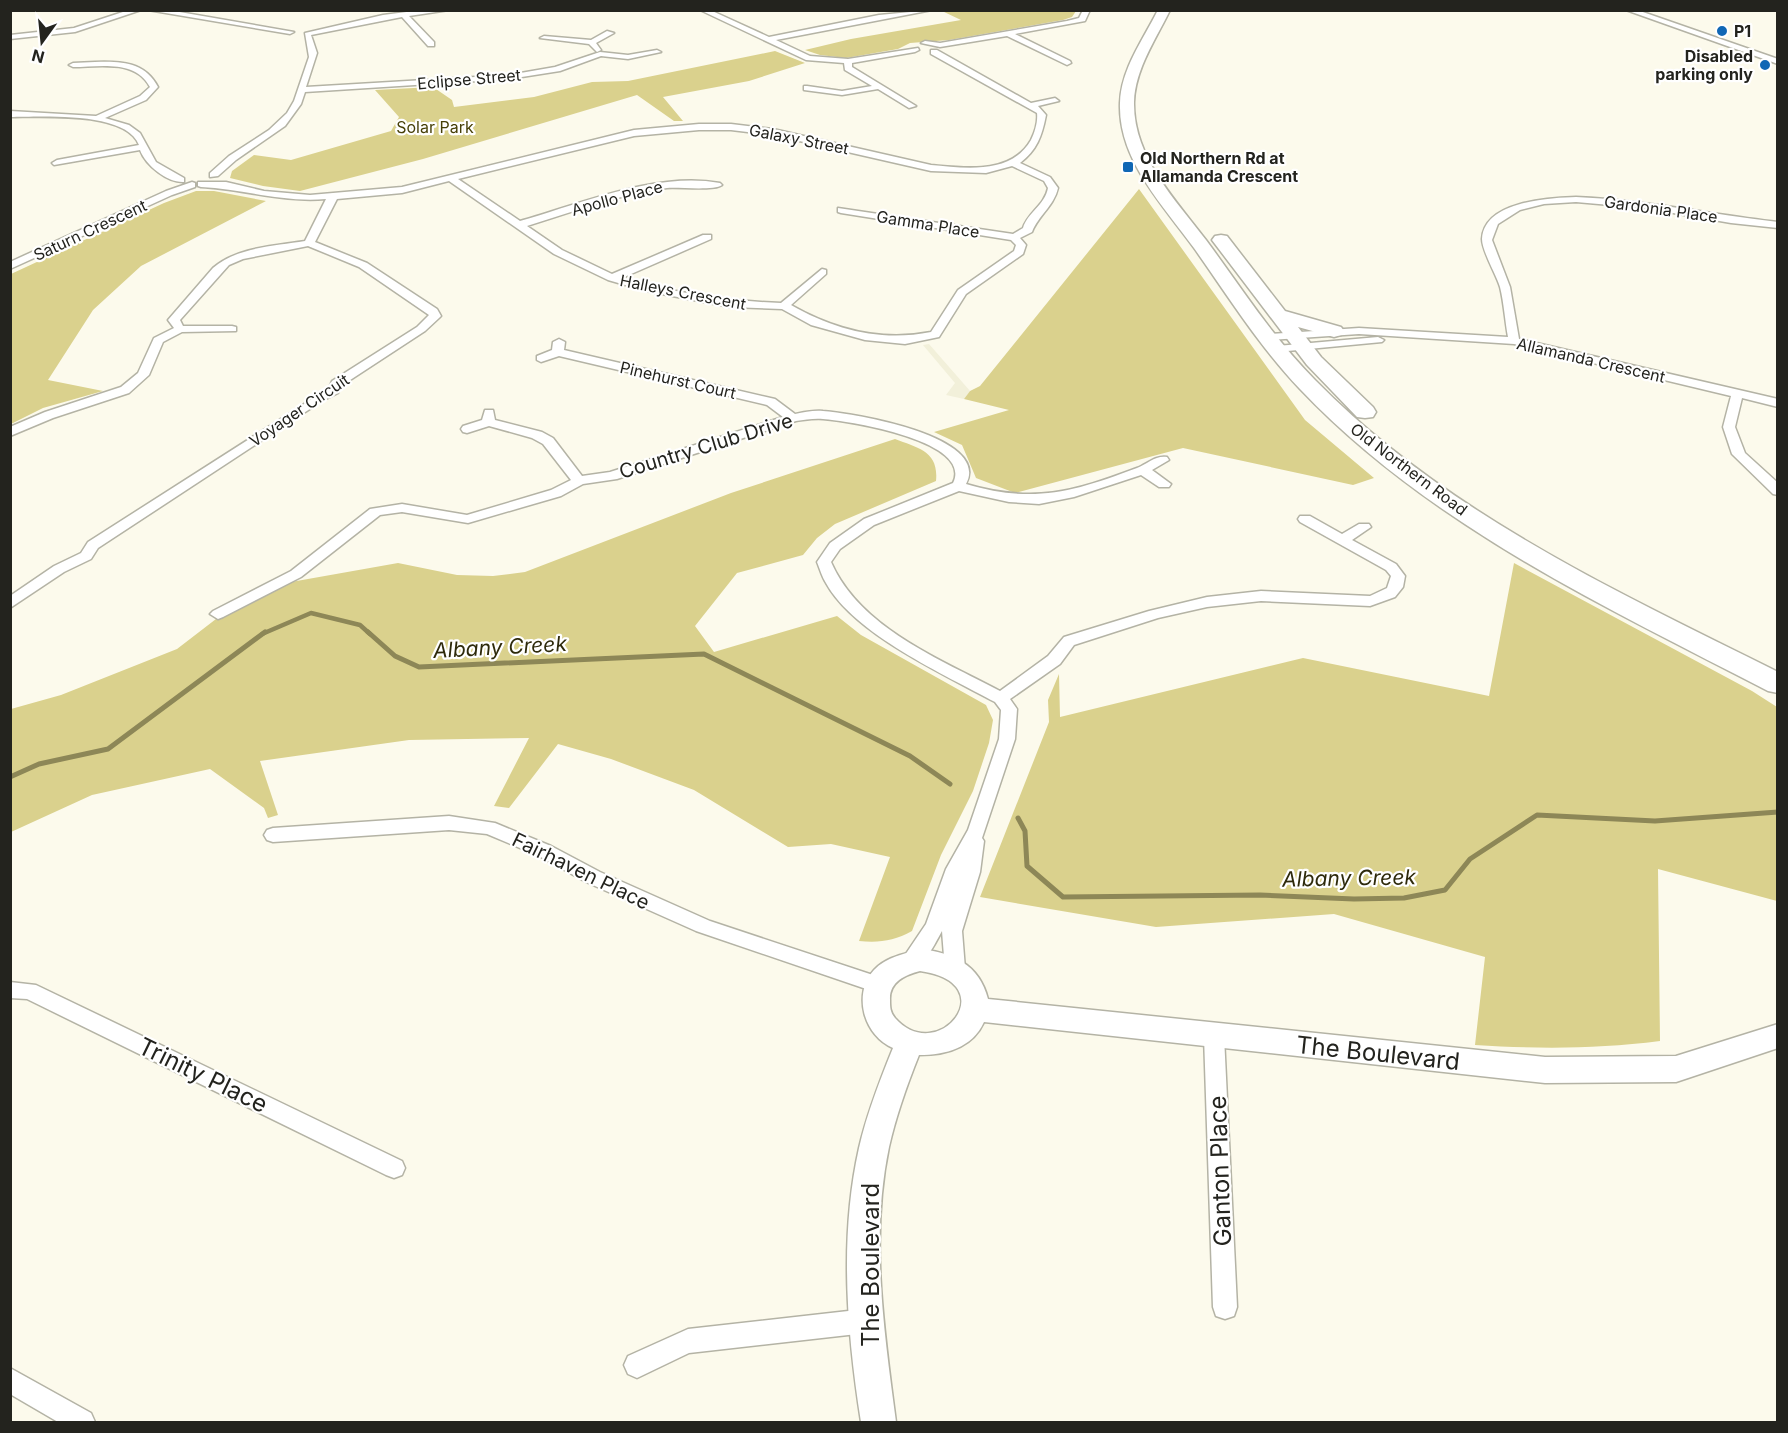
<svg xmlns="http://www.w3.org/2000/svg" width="1788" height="1433" viewBox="0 0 1788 1433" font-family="Inter,sans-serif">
	<rect width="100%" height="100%" fill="#fcfaec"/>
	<path fill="#f2f0da" d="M929,344L970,391L964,399L946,395L955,383L923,345Z"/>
	<path fill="#dad18d" d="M942,11H1076L1072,17L1063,20L949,40L910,43L898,49L846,58L820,55L805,50L851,39L961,20Z
		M775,51L805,63L749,81L663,97L683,121H674L637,95L423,159L300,191L263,186L230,178L232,171L254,155L291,160L391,131L399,117L375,90L433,87L452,100L454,107L534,97L592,82L628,81Z
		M1139,189L1305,420L1374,478L1353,485L1183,448L1015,493L976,478L962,445L934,432L1009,410L964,399L970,391L980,386Z
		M196,191H214L266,201L141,266L93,310L48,380L103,391L43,408L11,424V274L164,203Z
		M895,439C918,448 939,451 936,481L835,524L817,538L803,555L737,573L695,626L714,652L837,616L861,635L986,705L993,720L989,743L973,791L941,855L912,931C894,941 879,943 859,941L890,857L831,844L788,847L694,790L611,759L558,744L509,808L494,806L529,738L409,740L260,761L278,815L268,818L264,808L210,769L92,795L11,832V709L61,695L177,649L216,619L291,582L398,563L457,575L493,576L525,572L731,493Z
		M1514,563L1752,691L1777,707V901L1658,869L1660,1041C1596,1049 1539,1049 1475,1045L1485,957L1334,914L1156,927L980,897L1049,722L1048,700L1059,674L1060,717L1303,658L1489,696Z"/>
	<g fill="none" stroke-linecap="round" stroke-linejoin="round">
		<path stroke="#8d8757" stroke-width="4.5" d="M262,634L311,613L360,625L370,634"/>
		<path stroke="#8d8757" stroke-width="5" d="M368,632L395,656L419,667L704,654L910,756L950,784
			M10,777L39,764L108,749L265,632
			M1018,818L1025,831L1027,866L1063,897L1260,895L1354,899L1404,898L1445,890L1470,859L1537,815L1655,821L1778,812"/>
		<g stroke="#b4b3a5" stroke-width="3">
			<path id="street" d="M129,10H141L75,32L10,39V35L74,28Z
				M148,10H168L294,32L290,34Z
				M422,10H449L409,16L434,42V46H428L402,17L311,35L317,53L306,87L509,75L555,67L600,52L628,55L657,50L661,52L628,59L601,56L560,71L509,79L305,92L301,104L285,126L236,160L218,176L210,177V173L229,156L269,130L287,113L294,101L309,57L305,33L383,15Z
				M700,10H710L769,37L879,15L932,10L776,40L810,56L848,59L918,48L919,50L915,52L852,63V67L916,106L909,108L878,89L842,95L804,90V86H807L842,91L872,86L845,70L844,63L806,60Z
				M1083,10H1090L1085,21L1015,34L1070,61L1071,63L1067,65L1007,36L940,47L921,43L925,41L940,43L1067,21L1079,18Z
				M1626,10H1637L1778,59V64Z
				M607,31L614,33L596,43L601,50L597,52L589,44L540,38L544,36L591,40Z
				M931,50H937L1031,103L1055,98L1059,101L1038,106L1046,115C1042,136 1037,150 1020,163L1050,177L1058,188C1054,206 1038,216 1032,232L1020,238L1026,245L1023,254L966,294L939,337L905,344L865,340L811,325L782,309L730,307L646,291L608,280L554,254L449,181L402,193L337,199L315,242L367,263L437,309L441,316L439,318L425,331L341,386L338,393L322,401L98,548L91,559L64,572L10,608V596L54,566L81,553L88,542L329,388L332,381L417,327L429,315L359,267L308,246L243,259L229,265L180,320L183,326H232L236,327V331L182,332L163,342L149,375L129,393L53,418L10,436V427L45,412L121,387L138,373L154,338L174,328L168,320L213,268C237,247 275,246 305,241L326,199C283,203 243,189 201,187L198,186V182H226L264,191L310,195L402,187L634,130L699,124H731L773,129L931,165C965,168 1011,175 1031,140C1035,132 1038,121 1037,113L931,54ZM699,130H731L773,135L931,171L986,173L1012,166L1044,181L1048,188C1045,205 1027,213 1023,228L1013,234L838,208V212L841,213L1011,240L1016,245L1014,251L958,290L931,332C881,342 835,330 791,305L826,274V270L822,269L781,303C727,301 674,293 622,278L711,239V235H703L612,274L562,250L527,226C573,212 619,194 667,188C679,187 714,191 722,185L720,183C657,171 580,204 520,221L458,179L634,136Z
				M95,62C121,61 145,62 158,87L146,100L105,118L129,125L140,133L156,162L184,178V182C168,183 146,166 140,150L54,165L52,163L57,160L139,145C126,111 41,117 10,117V111L96,116L140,96L150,87C135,59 99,67 73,67L69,65L73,63Z
				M192,182L195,183V187L172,195L10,269V262L166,191Z
				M1576,197C1643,200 1710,214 1778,222V228L1731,223L1644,208L1576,202L1544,204L1520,210L1498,224L1492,240L1510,287L1519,339L1778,399V407L1742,398L1735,427L1745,453L1778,483V495L1773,494L1732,454L1723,427L1731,396L1514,344L1359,334L1269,340L1263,337L1269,334L1359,328L1508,337C1505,321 1504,303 1500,287C1496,274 1482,251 1482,239C1484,201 1549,198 1576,197Z
				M1378,337L1384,340L1382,342L1277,352L1271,349L1277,346Z
				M559,339L565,342L564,350L775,399L795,414C805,412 814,410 823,411C852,413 992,436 966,484C1033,504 1073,492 1137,468C1147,464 1156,455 1167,457L1169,460L1152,470L1171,484L1169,487H1159L1141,475L1074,497L1039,504L1009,502L959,491L874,525L840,549L831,562C860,628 940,659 1000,691L1048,656L1064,637L1149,611L1207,597L1261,591L1370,596L1387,588L1391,576L1386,570L1300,522L1298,519L1300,516H1310L1342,534L1359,524H1369L1371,527L1352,540L1396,564L1405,576L1403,587L1395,597L1370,606L1261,601L1207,607L1158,618L1074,645L1060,664L1010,699L1017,709L1015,739L982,838L984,841L980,872L962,931L965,969L962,975L955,977L948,975L945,969L942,931C934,945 922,973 904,967L901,961L926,924L946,869L968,830L999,739L1001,710L995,702C945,675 854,634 826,583C822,577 820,569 817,562L830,543L864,519L953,483C974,441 850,421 823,419C814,418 805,420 796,421L617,479L583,484L561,496L468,523L402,512L380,515L301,577L223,617L218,619L210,614L213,611L291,571L370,509L402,504L467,515L551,490L571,480L543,444L532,438L489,426L467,433L463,432L461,429L463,426L482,420L485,410H493L495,420L542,432L553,438L582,476L610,472L783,417L767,405L559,356L541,362L537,360V356L552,350L553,342Z
				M449,816L495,823L551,846L600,872L710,921L885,979L888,985L885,991L878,993L696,931L586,882L539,856L487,834L449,830L273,842L267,840L264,835L267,830L273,828Z
				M10,982L36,985L402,1161L405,1168L402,1175L394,1178L386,1175L27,999L10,998Z
				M1214,1027L1221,1030L1224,1036L1237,1307L1234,1316L1225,1319L1216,1316L1213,1307L1204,1036L1207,1030Z
				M866,1309L875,1312L878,1321L875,1330L866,1333L689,1353L637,1378L628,1374L624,1365L628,1356L688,1329Z
				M10,1368L91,1413L95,1422H58L10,1394Z"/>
		</g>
		<g stroke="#b4b3a5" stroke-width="3">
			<path id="secondary" d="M920,949C953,953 979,964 988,999L1545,1057L1676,1056L1778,1024V1048L1676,1082L1545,1083L984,1022C972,1048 946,1055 919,1055C907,1085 896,1116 889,1147C870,1238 884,1331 896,1422H861C847,1333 839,1237 859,1148C867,1113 880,1080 893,1048C864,1036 852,994 874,970C886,957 904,954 920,949ZM920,971C1006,983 938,1067 895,1018C890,1012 890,1007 890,1000C889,982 905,975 920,971Z"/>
		</g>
		<g stroke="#b4b3a5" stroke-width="3">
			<path id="highway" d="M1158,10H1170C1156,39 1135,69 1134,102C1133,157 1175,199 1206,240C1241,287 1273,338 1315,380C1444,512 1615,591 1778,672V693L1768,691C1604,606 1429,525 1300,389C1259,346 1228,296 1194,248C1163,205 1118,160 1120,103C1121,69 1143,40 1158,10Z
				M1221,235L1227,236L1285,311L1341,327L1344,331L1341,335L1334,337L1298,327L1321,357L1373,407L1376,412L1373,417L1365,418L1357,417L1307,365L1212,240L1215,236Z"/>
		</g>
		<use href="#street" fill="#fff" fill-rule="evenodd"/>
		<use href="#secondary" fill="#fff" fill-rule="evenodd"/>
		<use href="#highway" fill="#fff" fill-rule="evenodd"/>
	</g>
	<g fill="#1067b5" stroke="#fff" stroke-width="2">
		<circle cx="1722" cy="31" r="6"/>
		<circle cx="1765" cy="65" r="6"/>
		<rect x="1122" y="161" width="12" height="12" rx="3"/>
	</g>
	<g text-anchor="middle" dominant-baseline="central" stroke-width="4.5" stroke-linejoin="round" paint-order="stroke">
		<g font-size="16" font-weight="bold" fill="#23231e" stroke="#fff" text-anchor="start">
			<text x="1734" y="31">P1</text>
			<text x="1753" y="56" text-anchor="end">Disabled<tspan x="1753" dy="18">parking only</tspan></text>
			<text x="1140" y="158">Old Northern Rd at<tspan x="1140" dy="18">Allamanda Crescent</tspan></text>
		</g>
		<g font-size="16" fill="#23231e" stroke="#fff">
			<text transform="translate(469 79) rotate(-5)">Eclipse Street</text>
			<text transform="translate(799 139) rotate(11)">Galaxy Street</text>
			<text transform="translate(617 198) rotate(-15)">Apollo Place</text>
			<text transform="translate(1661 209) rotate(8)">Gardonia Place</text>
			<text transform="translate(928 224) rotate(9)">Gamma Place</text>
			<text transform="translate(90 230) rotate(-25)">Saturn Crescent</text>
			<text transform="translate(683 292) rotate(11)">Halleys Crescent</text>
			<text transform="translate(1591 360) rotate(13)">Allamanda Crescent</text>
			<text transform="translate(678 380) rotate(13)">Pinehurst Court</text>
			<text transform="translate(299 410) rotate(-34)">Voyager Circuit</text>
			<text transform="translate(1409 469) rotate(37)">Old Northern Road</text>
		</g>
		<g font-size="16" fill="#463f07" stroke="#fff">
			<text x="435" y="127">Solar Park</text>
		</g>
		<g font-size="20" fill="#23231e" stroke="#fff">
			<text transform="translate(706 446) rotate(-17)">Country Club Drive</text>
			<text transform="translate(581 871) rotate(26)">Fairhaven Place</text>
		</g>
		<g font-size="21" font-style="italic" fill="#2e2a0b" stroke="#fff">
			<text transform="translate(500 647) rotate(-3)">Albany Creek</text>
			<text transform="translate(1349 878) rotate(-1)">Albany Creek</text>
		</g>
		<g font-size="24" fill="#23231e" stroke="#fff">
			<text transform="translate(1378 1053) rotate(6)">The Boulevard</text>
			<text transform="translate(203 1075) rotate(26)">Trinity Place</text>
			<text transform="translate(1220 1171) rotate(-92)">Ganton Place</text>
			<text transform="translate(870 1265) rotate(-90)">The Boulevard</text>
		</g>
	</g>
	<rect width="1788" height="1433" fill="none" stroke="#23231e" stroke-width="24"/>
	<g transform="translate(42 42) rotate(195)" stroke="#ffffff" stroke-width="4.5" paint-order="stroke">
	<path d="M0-4.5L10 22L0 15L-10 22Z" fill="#23231e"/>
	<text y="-9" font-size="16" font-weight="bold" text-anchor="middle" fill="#23231e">N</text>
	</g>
</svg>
